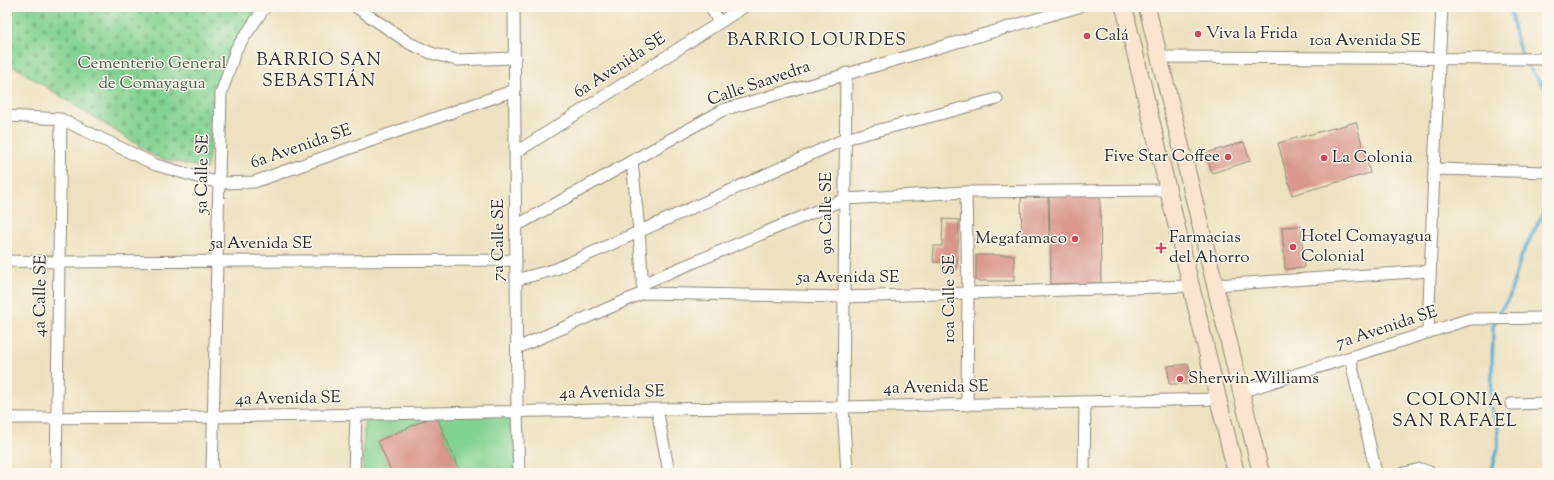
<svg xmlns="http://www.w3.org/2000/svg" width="1554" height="480" viewBox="0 0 1554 480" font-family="'Sorts Mill Goudy',serif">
	<defs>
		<pattern id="cemetery-stones" width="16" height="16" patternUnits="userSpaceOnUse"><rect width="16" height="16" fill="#82d292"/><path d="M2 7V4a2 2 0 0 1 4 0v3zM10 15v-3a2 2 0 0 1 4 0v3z" fill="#70b47e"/></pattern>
	</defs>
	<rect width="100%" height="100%" fill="#fbf7ec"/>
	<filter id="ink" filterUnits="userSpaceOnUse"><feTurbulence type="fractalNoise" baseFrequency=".025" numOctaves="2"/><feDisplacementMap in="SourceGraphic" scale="8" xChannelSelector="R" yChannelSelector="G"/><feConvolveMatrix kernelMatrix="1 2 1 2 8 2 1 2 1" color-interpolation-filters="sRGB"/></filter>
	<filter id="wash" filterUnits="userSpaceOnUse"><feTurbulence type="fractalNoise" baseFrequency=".012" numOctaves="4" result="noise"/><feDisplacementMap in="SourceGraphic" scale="16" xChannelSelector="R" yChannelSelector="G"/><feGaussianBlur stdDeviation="0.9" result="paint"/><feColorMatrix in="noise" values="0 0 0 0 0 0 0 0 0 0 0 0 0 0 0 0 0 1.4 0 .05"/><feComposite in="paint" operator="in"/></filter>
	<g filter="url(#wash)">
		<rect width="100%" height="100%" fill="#ede1c0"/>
		<path fill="#82d292" stroke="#567e5e" d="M436,415H514L516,473H461L436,415L378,441L392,473H363L364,422Z"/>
		<path fill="url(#cemetery-stones)" stroke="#567e5e" d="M7,7H261L221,68L207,169L158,158L7,62Z"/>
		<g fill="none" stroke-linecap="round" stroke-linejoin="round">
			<path stroke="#54a8d0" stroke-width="3.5" d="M1510,7L1515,35L1524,61L1547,91
				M1491,473L1498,448V428L1490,404L1492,374L1493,327L1499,312L1509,298L1521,257L1547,205"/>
		</g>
		<g id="blocks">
			<path fill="#d8968c" d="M1356,122L1370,173L1292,195L1278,143Z
				M1244,142L1250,161L1212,173L1206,153Z
				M1100,195L1101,283L1051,284L1049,196Z
				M1048,197L1049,239L1022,240L1021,198Z
				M943,219L959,220L957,270H942V262H933L934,246H942Z
				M1301,226L1304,268L1285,269L1282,227Z
				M976,255H1014V281H976Z
				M1188,364L1192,384H1169L1168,366Z
				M436,415L461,473H392L378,441Z"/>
		</g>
	</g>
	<g filter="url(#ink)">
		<use href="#blocks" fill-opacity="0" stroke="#8c8676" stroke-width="1"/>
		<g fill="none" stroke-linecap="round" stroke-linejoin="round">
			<g stroke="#8c8676" stroke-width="13">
				<path id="street" d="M356,7L409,43L431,53L457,60L515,58
					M514,7L517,412L519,473
					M711,7L719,23
					M1160,57L1547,59
					M846,73L843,407L847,473
					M7,116L61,119L156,165L219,183L254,182L515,90
					M515,153L744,7
					M632,161L639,231L643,290
					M1434,169L1547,172
					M966,192L968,293L967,405
					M516,226L723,110L1078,7
					M7,261L59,262L516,260
					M516,280L556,269L845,139L997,99
					M642,284L845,199L966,192L1168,190
					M1215,285L1430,271
					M1428,333L1434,169L1442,7
					M517,348L643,293L844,297L1191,286
					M1350,357L1376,473
					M1241,392L1470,319L1547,318
					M1511,404L1547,403
					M657,409L669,473
					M7,418L213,417L657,409L843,407L1218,399
					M56,473L61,119
					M212,473L221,94L236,49L265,7
					M354,473L356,415
					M1084,473L1085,402
					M1404,473L1421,469L1432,473"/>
			</g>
			<g stroke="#8c8676" stroke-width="18">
				<path id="secondary" d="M1124,7L1236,473
					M1147,7L1261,473"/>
			</g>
			<use href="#street" stroke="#fff" stroke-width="11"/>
			<use href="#secondary" stroke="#fce5d0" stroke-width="16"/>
		</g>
	</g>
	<g fill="#d1495b" stroke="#fbf7ec" stroke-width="1.5">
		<circle cx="1198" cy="34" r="4"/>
		<circle cx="1087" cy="36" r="4"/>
		<circle cx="1228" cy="157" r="4"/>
		<circle cx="1324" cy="158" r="4"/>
		<circle cx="1075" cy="239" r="4"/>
		<circle cx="1293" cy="247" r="4"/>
		<path d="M1159 242h4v4h4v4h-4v4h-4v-4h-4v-4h4z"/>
		<circle cx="1180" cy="379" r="4"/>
	</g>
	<g text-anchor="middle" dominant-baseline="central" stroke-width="3" stroke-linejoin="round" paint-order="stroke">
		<g font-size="17" fill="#2b2b2b" stroke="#fbf7ec" text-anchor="start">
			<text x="1206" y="34">Viva la Frida</text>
			<text x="1095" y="36">Calá</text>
			<text x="1220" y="157" text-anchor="end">Five Star Coffee</text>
			<text x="1332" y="158">La Colonia</text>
			<text x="1301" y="237">Hotel Comayagua<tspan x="1301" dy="20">Colonial</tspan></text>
			<text x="1169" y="238">Farmacias<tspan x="1169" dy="20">del Ahorro</tspan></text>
			<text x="1067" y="239" text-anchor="end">Megafamaco</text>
			<text x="1188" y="379">Sherwin-Williams</text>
		</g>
		<g font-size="17" fill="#2b2b2b" stroke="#fbf7ec">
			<text x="1365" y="41">10a Avenida SE</text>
			<text transform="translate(620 66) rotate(-33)">6a Avenida SE</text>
			<text transform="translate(759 84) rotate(-19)">Calle Saavedra</text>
			<text transform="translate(301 147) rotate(-19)">6a Avenida SE</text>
			<text transform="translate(203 174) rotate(-89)">5a Calle SE</text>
			<text transform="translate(827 213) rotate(-90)">9a Calle SE</text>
			<text transform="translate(499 240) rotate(-90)">7a Calle SE</text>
			<text x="261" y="244">5a Avenida SE</text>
			<text x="848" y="278">5a Avenida SE</text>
			<text transform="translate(41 296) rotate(-89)">4a Calle SE</text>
			<text transform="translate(950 299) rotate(-90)">10a Calle SE</text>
			<text transform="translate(1387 328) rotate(-18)">7a Avenida SE</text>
			<text transform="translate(936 388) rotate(-1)">4a Avenida SE</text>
			<text transform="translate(612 393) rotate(-1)">4a Avenida SE</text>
			<text transform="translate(288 399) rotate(-1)">4a Avenida SE</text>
		</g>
		<g font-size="17" fill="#455d4a" stroke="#fbf7ec">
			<text x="152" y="64">Cementerio General<tspan x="152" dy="20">de Comayagua</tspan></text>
		</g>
		<g font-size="18" letter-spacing="1" fill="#2b2b2b" stroke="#fbf7ec">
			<text x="817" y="41">BARRIO LOURDES</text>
			<text x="319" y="61">BARRIO SAN<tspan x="319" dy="21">SEBASTIÁN</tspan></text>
			<text x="1455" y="401">COLONIA<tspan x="1455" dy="21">SAN RAFAEL</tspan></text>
		</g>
	</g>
	<rect width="1554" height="480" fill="none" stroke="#fbf7ec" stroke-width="24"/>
</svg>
